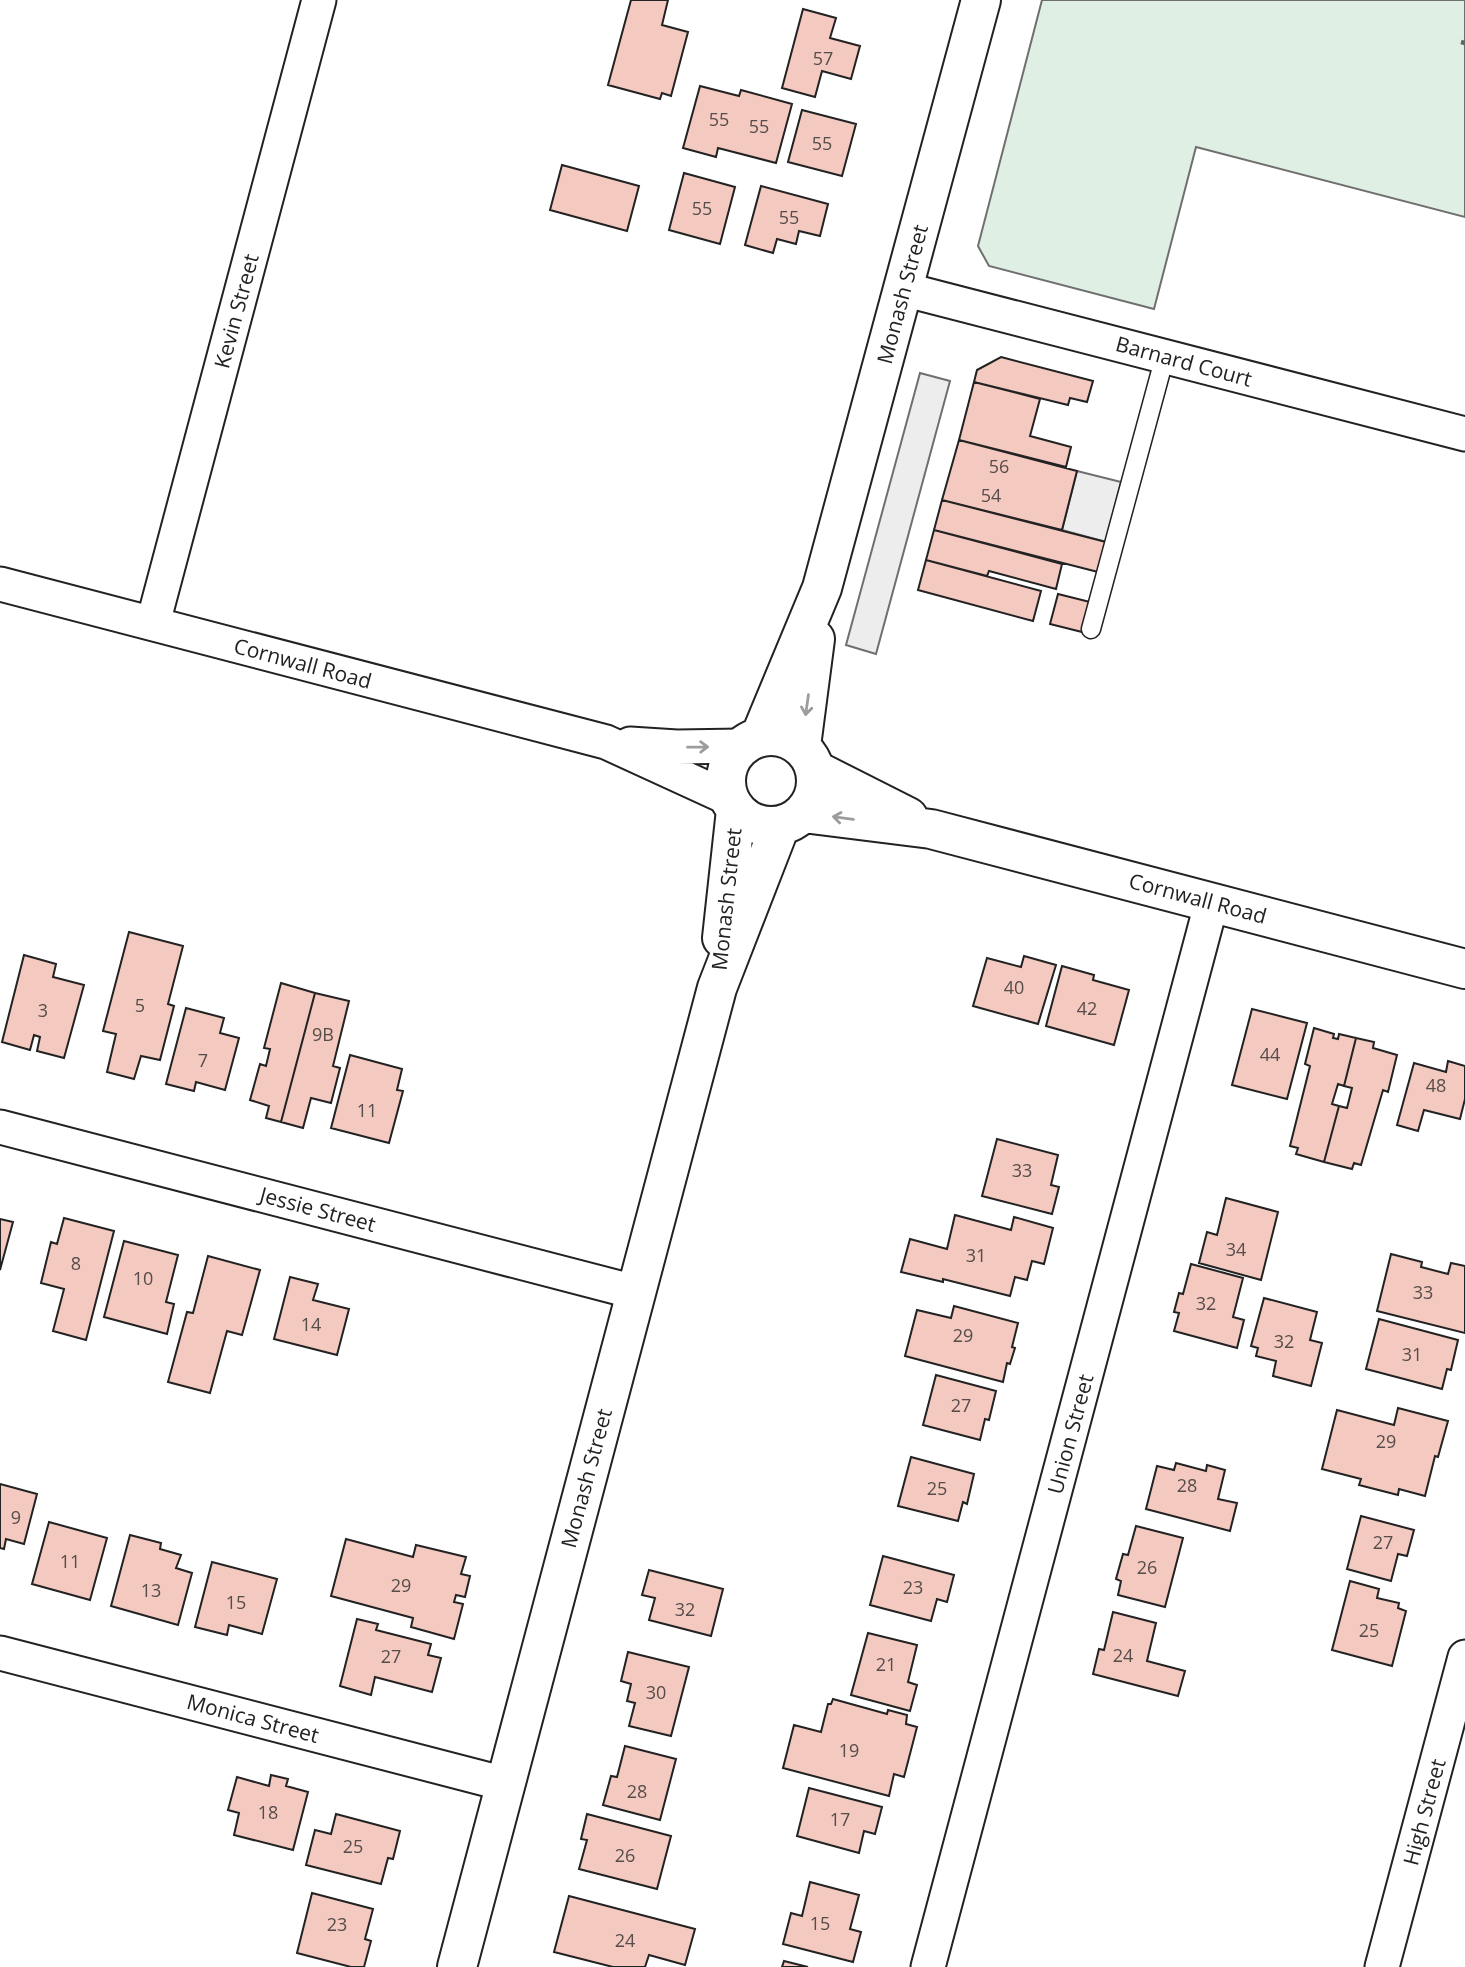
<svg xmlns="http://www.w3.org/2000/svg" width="1465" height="1967" viewBox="0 0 1465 1967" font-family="'Open Sans',sans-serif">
	<rect width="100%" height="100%" fill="#fff"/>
	<path fill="#e0efe3" stroke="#6f6f6f" stroke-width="2" d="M1042,0H1465V217L1196,147L1154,309L989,266L978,246Z"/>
	<path fill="#ededed" stroke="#6f6f6f" stroke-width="2" d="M920,373L950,381L876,654L846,645Z
		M1077,471L1121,482L1106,542L1062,530Z"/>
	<path fill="#f3c9c0" stroke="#222" stroke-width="2" d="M631,0H668L662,25L688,32L671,96L662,93L660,99L608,85Z
		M803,9L836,18L830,38L860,46L851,79L822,71L815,97L782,88Z
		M700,86L739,96L741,90L792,104L776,163L718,148L716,157L683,148Z
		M802,110L856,124L842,176L788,162Z
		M562,165L639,186L627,231L550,210Z
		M684,173L735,187L720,244L669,230Z
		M761,186L828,204L820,236L799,231L796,244L777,239L773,253L745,245Z
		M1001,357L1093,381L1087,402L1070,398L1068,405L974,382L977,370Z
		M974,382L1040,399L1030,436L1071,447L1066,467L959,440Z
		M959,440L1077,471L1062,530L942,500Z
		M942,500L1106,542L1098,572L934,530Z
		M934,530L1062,564L1056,589L989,571L987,576L926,560Z
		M926,560L1041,591L1033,621L918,590Z
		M1058,594L1090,602L1082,632L1050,624Z
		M129,932L183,946L168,1004L174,1006L160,1060L141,1056L134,1079L107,1072L116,1034L103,1031Z
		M24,955L56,964L53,977L84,985L64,1058L37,1051L40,1037L34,1035L30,1050L2,1042Z
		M1024,956L1056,965L1038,1024L973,1006L987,958L1021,967Z
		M1062,966L1094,975L1093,980L1129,990L1114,1045L1046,1026Z
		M281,983L315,993L281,1122L266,1118L269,1106L250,1100L260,1064L266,1066L270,1049L264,1048Z
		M315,993L349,1001L333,1066L340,1068L331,1103L311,1098L303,1128L281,1122Z
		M186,1008L224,1018L220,1033L239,1038L225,1090L196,1082L194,1091L166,1084Z
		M1252,1009L1307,1023L1287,1099L1232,1085Z
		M1314,1028L1334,1034L1333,1038L1338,1039L1339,1034L1356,1038L1344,1086L1338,1084L1332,1104L1339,1106L1324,1162L1296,1154L1298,1148L1290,1146L1310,1066L1305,1064Z
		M1356,1038L1374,1042L1373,1048L1397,1055L1388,1092L1383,1090L1361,1165L1354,1163L1352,1169L1324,1162L1339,1106L1347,1108L1352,1088L1344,1086Z
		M350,1055L402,1069L397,1090L403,1091L389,1143L331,1128Z
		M1448,1061L1465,1066V1099L1460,1119L1424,1110L1418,1131L1397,1125L1414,1063L1446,1072Z
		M997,1139L1058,1155L1051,1185L1059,1187L1052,1214L982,1196Z
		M1226,1198L1278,1212L1261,1280L1199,1263L1207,1232L1217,1235Z
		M955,1215L1011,1230L1014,1217L1053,1228L1044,1264L1032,1261L1027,1280L1015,1277L1010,1296L943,1279V1282L901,1272L910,1239L947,1249Z
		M64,1218L114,1231L86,1340L53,1331L64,1289L41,1283L51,1242L57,1244Z
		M0,1219L13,1222L0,1270Z
		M124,1241L178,1255L166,1302L174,1304L167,1334L104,1317Z
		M1391,1254L1422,1262L1421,1267L1448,1274L1451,1263L1465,1266V1333L1377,1311Z
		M208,1256L260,1270L242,1335L227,1331L210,1393L168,1382L187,1312L193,1313Z
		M1191,1264L1243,1278L1233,1317L1244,1320L1237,1348L1174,1331L1179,1313L1174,1312L1179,1293L1183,1294Z
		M290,1277L318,1284L313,1300L349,1309L337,1355L274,1339Z
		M1264,1298L1317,1312L1310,1340L1322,1343L1311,1386L1273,1376L1276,1361L1256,1356L1258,1348L1251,1346Z
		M954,1306L1018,1323L1012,1347L1015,1348L1010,1364L1007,1363L1003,1382L905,1356L917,1310L951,1318Z
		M1379,1319L1458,1340L1451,1370L1447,1369L1442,1389L1366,1369Z
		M936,1375L996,1391L989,1420L985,1419L980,1440L923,1425Z
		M1398,1408L1448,1421L1438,1457L1435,1456L1425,1496L1399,1489L1398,1495L1359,1485L1361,1479L1322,1469L1337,1410L1394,1425Z
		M911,1457L974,1474L967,1504L963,1502L958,1521L898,1506Z
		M1176,1463L1206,1471L1207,1465L1225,1470L1218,1499L1237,1503L1230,1531L1146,1509L1157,1466L1174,1470Z
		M0,1484L37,1494L24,1544L6,1539L4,1549L0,1548Z
		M1361,1516L1414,1530L1407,1556L1398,1554L1391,1581L1347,1569Z
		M49,1522L107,1538L90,1600L32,1584Z
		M1136,1526L1183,1538L1165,1607L1118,1595L1121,1581L1116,1579L1123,1554L1128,1555Z
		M130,1535L161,1543L160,1549L181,1555L176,1568L192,1573L178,1625L111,1606Z
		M346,1539L413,1557L416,1545L466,1557L461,1574L470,1576L465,1597L456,1595L454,1602L463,1604L454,1639L411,1627L413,1618L331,1596Z
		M883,1556L954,1575L947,1602L937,1599L931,1621L870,1605Z
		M212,1562L277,1579L262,1634L229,1625L227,1635L195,1627Z
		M649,1570L723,1589L711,1636L649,1620L655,1598L642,1595Z
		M1350,1581L1379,1589L1377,1598L1399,1603L1398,1608L1406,1611L1392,1666L1332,1650Z
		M1113,1612L1156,1623L1147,1661L1185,1671L1178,1696L1093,1674L1099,1649L1104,1650Z
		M357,1619L378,1624L376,1630L431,1644L428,1655L441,1658L432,1692L375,1677L371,1695L340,1686Z
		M868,1633L917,1645L908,1682L917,1685L910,1711L851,1695Z
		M628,1652L689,1667L671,1736L629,1726L635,1703L627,1701L631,1684L621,1681Z
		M833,1699L887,1714L888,1710L907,1715L906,1724L917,1727L904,1777L894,1774L889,1796L783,1768L794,1725L821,1732L828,1704H831Z
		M625,1746L676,1759L660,1820L603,1805L611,1776L617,1777Z
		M271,1775L288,1779L286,1786L308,1792L293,1850L234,1835L239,1813L228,1810L237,1777L269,1786Z
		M809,1788L882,1807L875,1834L864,1831L859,1853L797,1836Z
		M336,1814L400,1831L393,1859L388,1858L381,1884L306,1865L315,1830L331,1834Z
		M587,1814L671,1836L657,1889L579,1869L587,1840L581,1839Z
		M810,1882L859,1895L850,1929L861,1932L853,1962L783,1944L791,1913L802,1916Z
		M312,1893L373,1909L365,1939L371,1941L364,1967H351L297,1953Z
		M569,1896L695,1929L685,1965L649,1955L645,1967H613L554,1952Z
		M784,1961L808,1967H782Z"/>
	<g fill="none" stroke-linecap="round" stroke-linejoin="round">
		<g stroke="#222" stroke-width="21">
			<path id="lane" d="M1091,629L1165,356"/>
		</g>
		<g stroke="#222" stroke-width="37">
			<path id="street" d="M903,289L1465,434
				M0,584L606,742L728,798
				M153,623L319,0
				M630,744L677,747L741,746
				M0,1127L635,1292
				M0,1653L505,1784
				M928,1967L1212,901
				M1382,1967L1465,1657"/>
		</g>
		<g stroke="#222" stroke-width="42">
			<path id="secondary" d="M726 781a45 45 0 1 1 90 0a45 45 0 1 1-90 0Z
				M760,737L822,588L981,0
				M801,746L815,639
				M815,770L908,817
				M803,813L931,829L1465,969
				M722,938L736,810
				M457,1967L717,988L780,826"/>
		</g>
		<path stroke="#646464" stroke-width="4.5" stroke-dasharray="5 3.5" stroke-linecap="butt" d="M1461,42L1465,43"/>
		<use href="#lane" stroke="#fff" stroke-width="18"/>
		<use href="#street" stroke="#fff" stroke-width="33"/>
		<use href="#secondary" stroke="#fff" stroke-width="38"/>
	</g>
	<defs><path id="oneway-shaft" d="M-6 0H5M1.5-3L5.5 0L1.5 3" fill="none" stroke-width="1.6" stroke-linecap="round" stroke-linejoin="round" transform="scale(1.75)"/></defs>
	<g stroke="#9c9c9c">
		<use href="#oneway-shaft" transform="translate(807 705) rotate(98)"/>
		<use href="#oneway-shaft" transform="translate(698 747) rotate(-1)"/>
		<use href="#oneway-shaft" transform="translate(843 818) rotate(-173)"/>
	</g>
	<g text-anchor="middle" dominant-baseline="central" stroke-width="5" stroke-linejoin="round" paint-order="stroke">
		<g font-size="18" fill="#564c4a">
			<text x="823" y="58">57</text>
			<text x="719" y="119">55</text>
			<text x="759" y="126">55</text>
			<text x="822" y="143">55</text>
			<text x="702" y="208">55</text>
			<text x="789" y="217">55</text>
			<text x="999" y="466">56</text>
			<text x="991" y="495">54</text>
			<text x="1014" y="987">40</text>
			<text x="140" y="1005">5</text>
			<text x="1087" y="1008">42</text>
			<text x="43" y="1010">3</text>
			<text x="323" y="1034">9B</text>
			<text x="1270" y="1054">44</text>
			<text x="203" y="1060">7</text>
			<text x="1436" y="1085">48</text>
			<text x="367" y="1110">11</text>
			<text x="1022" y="1170">33</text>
			<text x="1236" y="1249">34</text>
			<text x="976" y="1255">31</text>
			<text x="76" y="1263">8</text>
			<text x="143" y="1278">10</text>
			<text x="1423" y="1292">33</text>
			<text x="1206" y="1303">32</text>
			<text x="311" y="1324">14</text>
			<text x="963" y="1335">29</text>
			<text x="1284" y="1341">32</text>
			<text x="1412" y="1354">31</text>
			<text x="961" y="1405">27</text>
			<text x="1386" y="1441">29</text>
			<text x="1187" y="1485">28</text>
			<text x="937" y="1488">25</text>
			<text x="16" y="1517">9</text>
			<text x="1383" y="1542">27</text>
			<text x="70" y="1561">11</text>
			<text x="1147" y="1567">26</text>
			<text x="401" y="1585">29</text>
			<text x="913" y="1587">23</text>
			<text x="151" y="1590">13</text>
			<text x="236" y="1602">15</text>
			<text x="685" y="1609">32</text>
			<text x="1369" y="1630">25</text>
			<text x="1123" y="1655">24</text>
			<text x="391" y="1656">27</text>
			<text x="886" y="1664">21</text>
			<text x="656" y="1692">30</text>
			<text x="849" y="1750">19</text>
			<text x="637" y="1791">28</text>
			<text x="268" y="1812">18</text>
			<text x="840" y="1819">17</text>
			<text x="353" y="1846">25</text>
			<text x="625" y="1855">26</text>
			<text x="820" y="1923">15</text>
			<text x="337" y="1924">23</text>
			<text x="625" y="1940">24</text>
		</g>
		<g font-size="21" fill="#222" stroke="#fff">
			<text transform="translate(902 294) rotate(-75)">Monash Street</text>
			<text transform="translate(236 311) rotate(-75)">Kevin Street</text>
			<text transform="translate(1184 361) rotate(15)">Barnard Court</text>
			<text transform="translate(303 663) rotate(15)">Cornwall Road</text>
			<text transform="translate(1198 898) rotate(15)">Cornwall Road</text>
			<text transform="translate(726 899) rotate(-84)">Monash Street</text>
			<text transform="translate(318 1209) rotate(15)">Jessie Street</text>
			<text transform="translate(1070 1434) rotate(-75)">Union Street</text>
			<text transform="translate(586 1478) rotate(-75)">Monash Street</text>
			<text transform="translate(253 1718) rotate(15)">Monica Street</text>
			<text transform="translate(1424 1812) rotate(-75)">High Street</text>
		</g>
	</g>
</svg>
